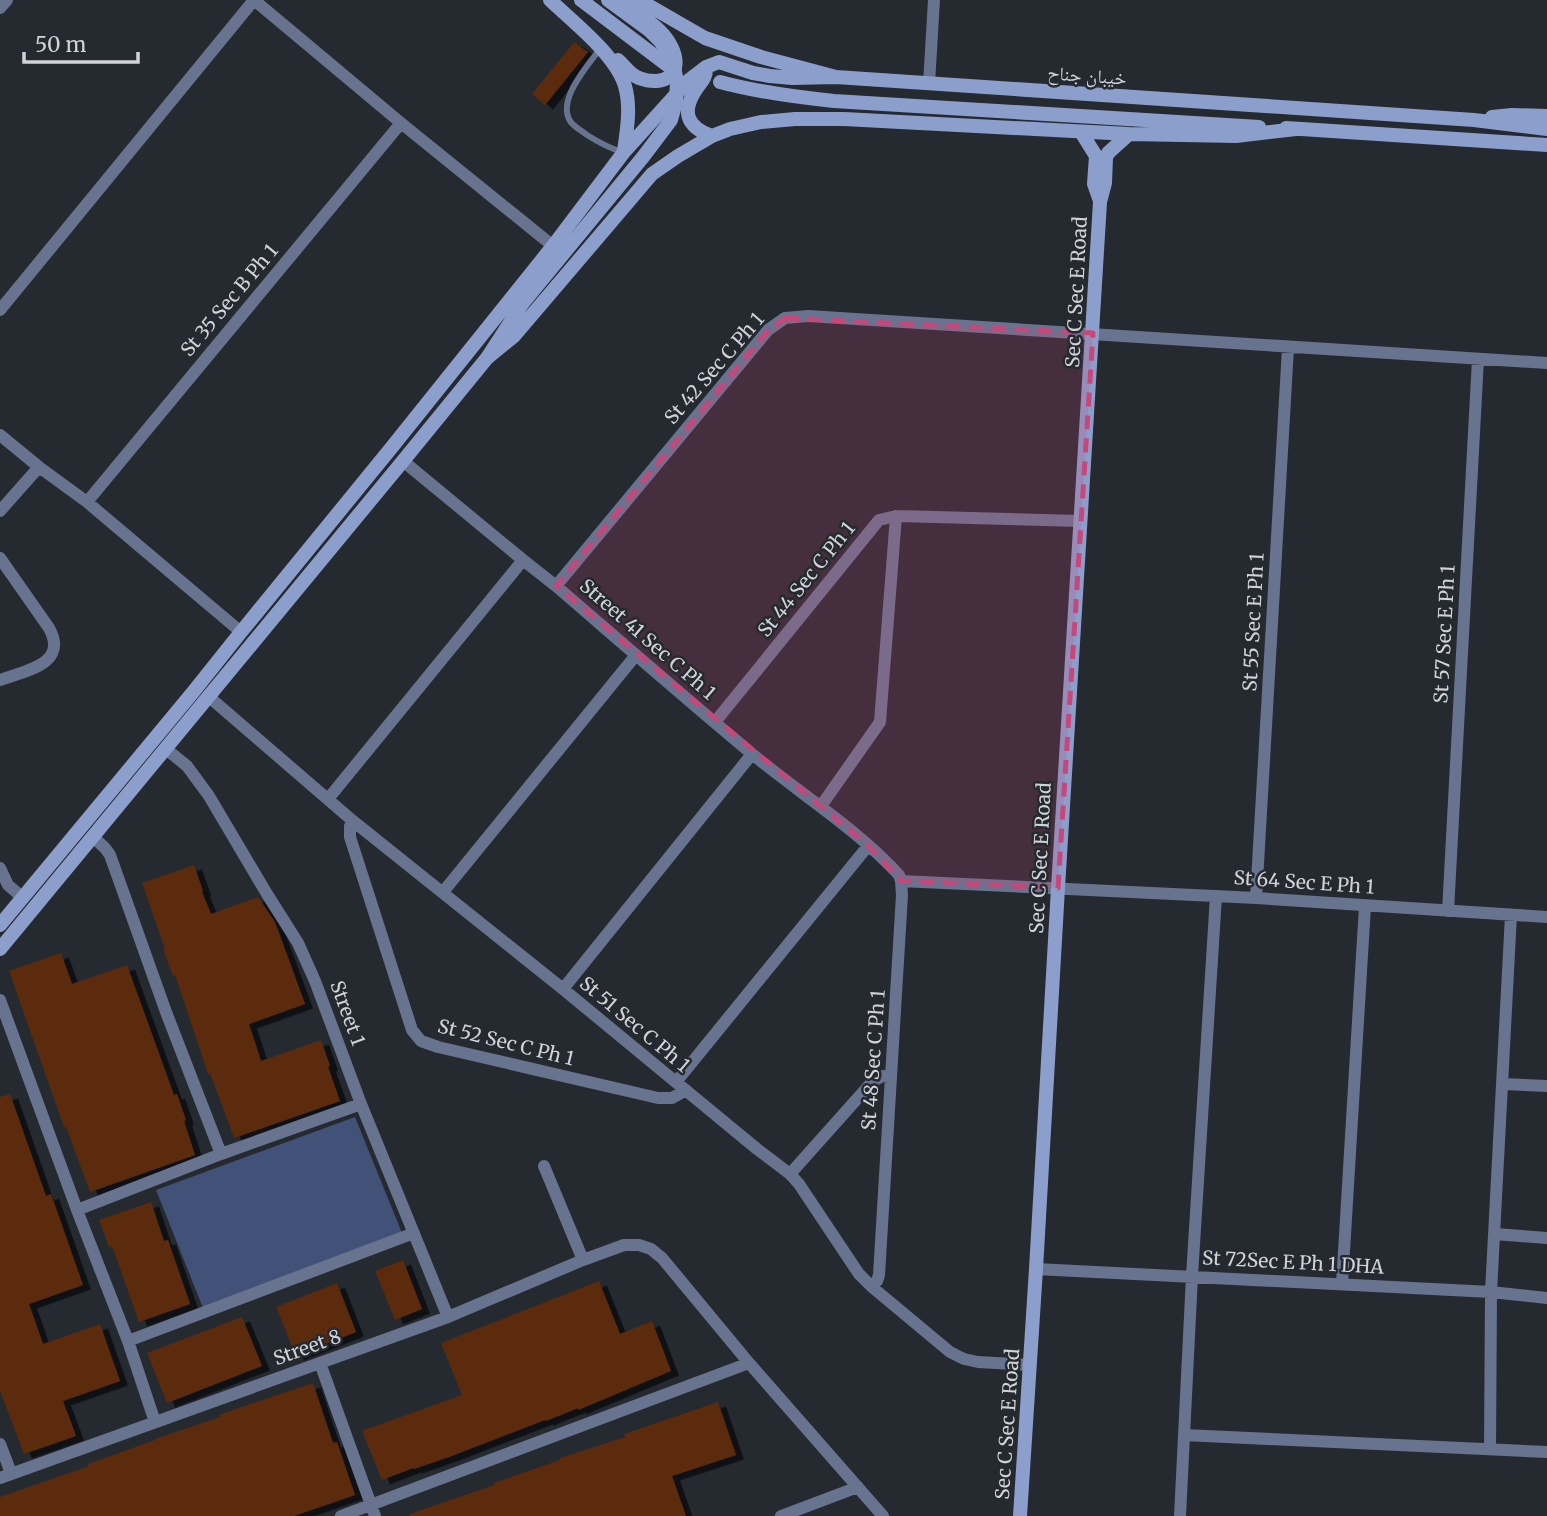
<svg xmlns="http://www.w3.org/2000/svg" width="1547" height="1516" viewBox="0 0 1547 1516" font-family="Merriweather,'Noto Naskh Arabic',serif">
	<defs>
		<filter id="shadow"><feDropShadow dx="8" dy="4.5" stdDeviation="0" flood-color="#0009"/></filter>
	</defs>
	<rect width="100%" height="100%" fill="#252930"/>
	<path fill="#425177" d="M355,1117L402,1233L203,1308L156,1190Z"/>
	<path fill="#5b2b0e" filter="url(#shadow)" d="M574,42L588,52L545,105L532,94Z
		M194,865L203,891L202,892L211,914L258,897L275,922L297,982L305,1004L249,1024L261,1061L321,1040L330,1066L328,1067L340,1101L234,1138L210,1073L208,1074L175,975L173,976L163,949H165L142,883Z
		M61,953L72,984L127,965L174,1095L177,1094L186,1120L184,1121L195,1155L90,1192L66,1127H64L9,971Z
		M10,1094L46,1196L51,1194L83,1285L29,1304L43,1344L100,1324L120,1381L63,1401L76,1436L24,1454L0,1391V1097Z
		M151,1202L164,1241L168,1240L190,1304L139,1322L112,1246L109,1247L99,1220Z
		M403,1260L422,1309L395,1320L375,1271Z
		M599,1281L620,1334L652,1321L671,1371L578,1410V1408L546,1421L545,1420L449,1457L414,1469L413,1468L382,1480L362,1431L462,1395L441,1343Z
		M337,1283L356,1332L296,1356L276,1307Z
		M242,1317L262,1366L167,1403L147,1353Z
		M313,1383L333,1443L337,1442L355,1495L294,1516H0V1497L89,1466L88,1464L155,1440V1439L220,1417L219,1415L253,1403Z
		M718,1402L736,1455L672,1476L686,1516H410V1514L494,1485V1483L560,1460V1458L625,1437L624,1434Z"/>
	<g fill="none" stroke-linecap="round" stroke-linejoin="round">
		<path stroke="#68738f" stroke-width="6" d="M600,49C587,66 557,100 570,121C574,127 582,131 587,135C598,142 609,148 622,152"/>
		<path stroke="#68738f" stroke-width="12" d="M254,0L401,123L553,246
			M0,8L7,0
			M929,84L934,0
			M0,310L254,0
			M0,435L39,467L87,502L241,632
			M403,461L523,560L556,586C621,642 685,698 751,753C800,794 856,828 899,875L901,881L902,895L879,1275L877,1281L872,1287
			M87,502L401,123
			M0,511L39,467
			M0,558L49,628C69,664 25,671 0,680
			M556,586L768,330L785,318L808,316C1055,331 1301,349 1547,363
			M208,696L353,821L563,989L757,1149L790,1174L799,1184L859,1274L872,1287L950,1352L964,1359L978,1362L1029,1365
			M715,722L879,520L896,516L1080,521
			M166,749L187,766L209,796L267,894L298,943L315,981L361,1104L448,1317
			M328,799L523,560
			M821,806L880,722L896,516
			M353,821L350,826V837L412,1030L421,1041L438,1047L658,1098H672L686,1090
			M92,836L105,848L110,855L166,1012L221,1154
			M0,868L8,885L23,898
			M901,881L1256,898L1547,917
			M443,892L636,655
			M1256,898L1288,348
			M1448,911L1478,359
			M563,989L752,754
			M0,1000L77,1210L128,1341L155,1422
			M676,1082L868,846
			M1503,1084L1547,1086
			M544,1166L583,1260
			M790,1174L873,1081L883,1076L891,1077
			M77,1210L221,1154L361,1104
			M1495,1234L1547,1238
			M1036,1269L1491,1292L1547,1298
			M1342,1284L1365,906
			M128,1341L414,1233
			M320,1363L375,1516
			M1184,1435L1547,1452
			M0,1444L11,1473
			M1490,1449L1491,1292L1511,915
			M0,1478L448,1317L583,1260L624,1245H639L651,1249L662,1258L749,1363L883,1516
			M341,1516L749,1363
			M781,1516L858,1487
			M1180,1516L1192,1276L1216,896"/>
		<path stroke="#8c9ecb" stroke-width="14" d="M550,0C573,22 616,55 625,86C631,107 627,130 624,151
			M581,0L667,65
			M639,0L705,38L761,57L836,77L1474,120L1547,129
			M618,60C625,66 630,75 639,78C665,88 685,73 671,46C661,26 639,17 625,0
			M706,69C706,78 702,81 697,88C681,111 686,127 712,136
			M720,82C757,92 795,97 834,101L1259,127
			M1492,117L1512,115L1547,116
			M1286,128L1547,145
			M1081,132L1096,156L1094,184L1100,201
			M487,358L514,336L652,174L678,156L712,136L730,129L761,122L795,119H844L1129,134L1236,136L1296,129
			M0,925L194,691L241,632L392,447L553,246L624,152L689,80L706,67L719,62L753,73L770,76L792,78L836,77
			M0,949L403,461L487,358L522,304
			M1020,1516L1036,1269L1058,888L1100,202L1105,183L1106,158L1108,153L1129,134"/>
		<path stroke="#8c9ecb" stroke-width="14" d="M522,304L643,157L671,120L676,102L677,81L673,63L667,51L660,41L649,30L608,0"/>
	</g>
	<path fill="#c6477a" fill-opacity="0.2" stroke="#c6477a" stroke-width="5" stroke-dasharray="14 9" stroke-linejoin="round" d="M785,318L1093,333L1058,888L901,881L868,846L556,586L768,330Z"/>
	<g text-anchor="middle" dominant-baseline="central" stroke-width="5" stroke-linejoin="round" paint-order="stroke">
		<g font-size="19" fill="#d1d3d8" stroke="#252930">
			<text transform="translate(1087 75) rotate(4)">خیبان جناح</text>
			<text transform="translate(1076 292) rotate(-87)">Sec C Sec E Road</text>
			<text transform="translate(229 300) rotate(-50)">St 35 Sec B Ph 1</text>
			<text transform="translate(714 368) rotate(-49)">St 42 Sec C Ph 1</text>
			<text transform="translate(806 579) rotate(-51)">St 44 Sec C Ph 1</text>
			<text transform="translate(1253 622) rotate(-87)">St 55 Sec E Ph 1</text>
			<text transform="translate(1444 634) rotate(-87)">St 57 Sec E Ph 1</text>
			<text transform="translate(648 639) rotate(41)">Street 41 Sec C Ph 1</text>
			<text transform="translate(1040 858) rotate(-87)">Sec C Sec E Road</text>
			<text transform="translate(1304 882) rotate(4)">St 64 Sec E Ph 1</text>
			<text transform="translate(348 1013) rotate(70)">Street 1</text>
			<text transform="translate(635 1024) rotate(40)">St 51 Sec C Ph 1</text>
			<text transform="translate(506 1042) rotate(14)">St 52 Sec C Ph 1</text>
			<text transform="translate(873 1060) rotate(-86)">St 48 Sec C Ph 1</text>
			<text transform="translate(1293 1262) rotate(3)">St 72Sec E Ph 1 DHA</text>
			<text transform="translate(307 1347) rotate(-20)">Street 8</text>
			<text transform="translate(1007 1424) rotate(-86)">Sec C Sec E Road</text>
		</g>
	</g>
	<path d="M24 52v10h114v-10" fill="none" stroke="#d1d3d8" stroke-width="3.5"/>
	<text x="35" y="52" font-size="21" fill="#d1d3d8" stroke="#252930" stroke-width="5" paint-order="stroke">50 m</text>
</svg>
